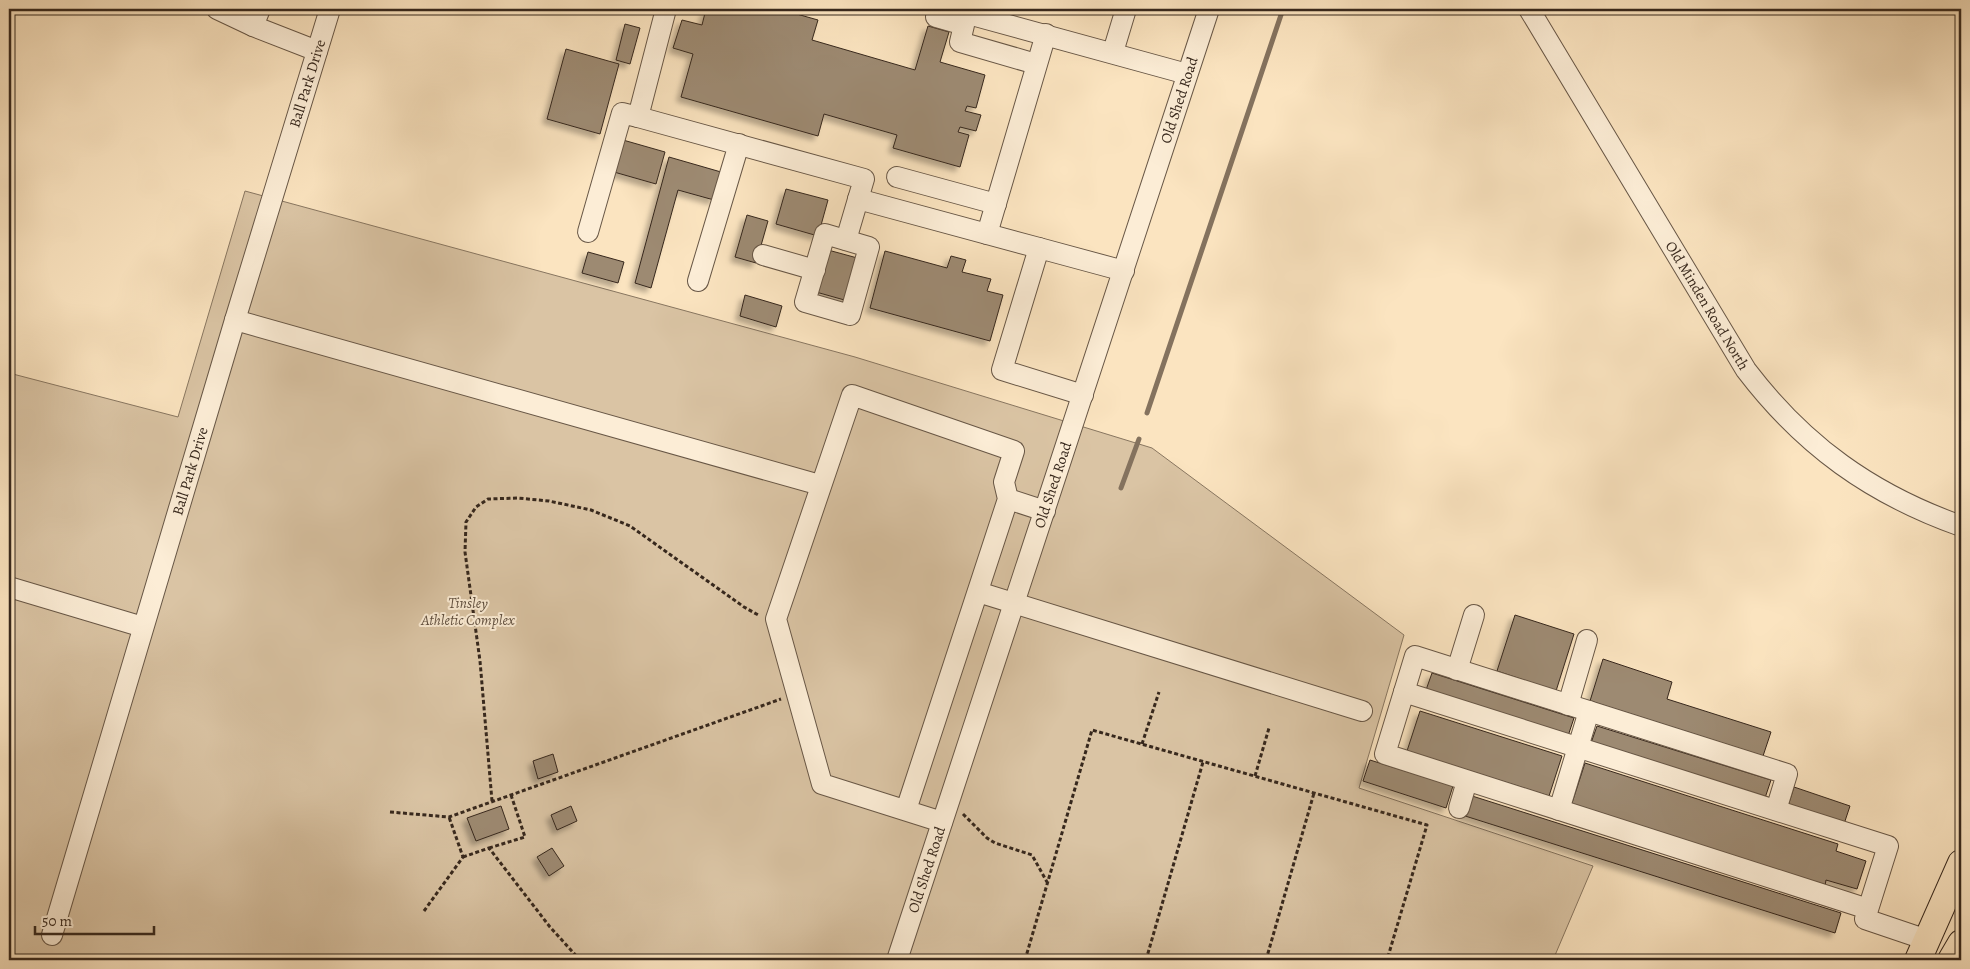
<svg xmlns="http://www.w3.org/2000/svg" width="1970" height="969" viewBox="0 0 1970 969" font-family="Alegreya,serif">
	<defs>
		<filter id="shadow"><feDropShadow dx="-4.5" dy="4.5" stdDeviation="2.5" flood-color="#0004"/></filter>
	</defs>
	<rect width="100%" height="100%" fill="#fbe4c0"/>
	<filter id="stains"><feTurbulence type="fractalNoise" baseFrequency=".004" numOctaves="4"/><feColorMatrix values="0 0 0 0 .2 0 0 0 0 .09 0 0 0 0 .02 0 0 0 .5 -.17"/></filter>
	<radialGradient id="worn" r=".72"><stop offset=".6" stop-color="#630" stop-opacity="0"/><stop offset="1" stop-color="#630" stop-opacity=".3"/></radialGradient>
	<path fill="#dac4a4" stroke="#887660" d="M245,191L855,357L1152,448L1404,635L1359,788L1593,866L1553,960H9V373L178,417Z"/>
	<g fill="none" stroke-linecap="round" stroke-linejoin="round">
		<path stroke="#84725e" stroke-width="5" d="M1147,413L1283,9
			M1121,488L1139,439"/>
	</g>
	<path fill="#9d8a72" stroke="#37281d" filter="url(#shadow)" d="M706,9H779L818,20L812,40L915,70L928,26L949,32L940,62L985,75L976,108L967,106L965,111L981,115L976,131L960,127L958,132L969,135L960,167L893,148L897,135L824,114L818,136L681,97L693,54L673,48L682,20L702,25Z
		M625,24L640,28L630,64L616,60Z
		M566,49L619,64L600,134L547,119Z
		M623,140L665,152L656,184L614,172Z
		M669,157L721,172L714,200L678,190L651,288L635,283Z
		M786,189L828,200L818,236L776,224Z
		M747,215L768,221L756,263L735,257Z
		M828,250L861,259L848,301L816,292Z
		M885,251L947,268L951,256L966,260L962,272L991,279L987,291L1003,295L990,341L870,308Z
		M588,252L624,262L618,283L582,273Z
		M745,295L782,306L776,327L740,316Z
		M1515,615L1574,634L1556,691L1497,671Z
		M1603,659L1672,682L1667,699L1771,732L1763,756L1590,701Z
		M1432,673L1574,718L1568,736L1426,690Z
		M1420,711L1562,756L1549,796L1407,751Z
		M1597,726L1771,780L1765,798L1591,743Z
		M553,754L558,772L538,779L533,761Z
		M1370,760L1453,786L1446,808L1363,781Z
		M1585,763L1838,844L1836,851L1866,861L1857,889L1826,880L1825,886L1571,806Z
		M1794,787L1850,806L1844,824L1788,806Z
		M1469,795L1841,913L1835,933L1462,815Z
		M501,806L509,829L476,841L467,818Z
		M571,806L577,821L557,830L551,815Z
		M552,848L564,866L549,876L537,857Z"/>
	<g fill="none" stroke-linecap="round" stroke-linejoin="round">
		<g stroke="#685746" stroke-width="22">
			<g id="minor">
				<path d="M217,9L253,26L317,51"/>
				<path d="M666,9L638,117L864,179L846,240"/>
				<path d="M950,9L1187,74"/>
				<path id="s1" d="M1529,9L1746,370C1804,446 1871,494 1961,526"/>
				<path d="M936,17L964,25L960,42L1036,64"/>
				<path d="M253,26L260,9"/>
				<path d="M1113,52L1126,9"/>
				<path d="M897,177L996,204"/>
				<path d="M858,199L1039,248"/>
				<path d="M588,232L622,113L638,117"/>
				<path d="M825,234L869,247L850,315L805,302Z"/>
				<path d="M987,234L1046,34"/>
				<path d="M763,255L815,270"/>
				<path d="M698,281L739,144"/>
				<path d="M235,320L820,485"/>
				<path d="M1083,395L1002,370L1039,248L1124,271"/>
				<path d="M1008,499L1045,511"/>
				<path d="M9,587L143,627"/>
				<path d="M978,592L1362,711"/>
				<path d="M1457,670L1474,615"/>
				<path d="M1404,692L1415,656L1787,774L1776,810"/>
				<path d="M1568,705L1587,640"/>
				<path d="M1459,808L1467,781"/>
				<path d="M906,810L1008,499L1004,482L1014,451L852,395L776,619L822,784L942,822"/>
				<path d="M1559,810L1589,711"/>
				<path d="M1868,909L1385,754L1404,692L1888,846L1865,919L1927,940"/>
				<path id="s2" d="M52,935L235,320L330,9"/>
				<path id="s3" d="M897,960L1209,9"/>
			</g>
		</g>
		<g stroke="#37281d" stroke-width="28">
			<path id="major" d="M1918,960L1961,863
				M1951,960L1961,943"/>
		</g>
		<path stroke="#37281d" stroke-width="3" stroke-dasharray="4 2.5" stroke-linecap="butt" d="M1142,744L1159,692
			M1255,776L1269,728
			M492,801L480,661L465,552L466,522L476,507L488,499L518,498L549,501L591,510L630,526L744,607L760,616
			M390,812L449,817L781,699
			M963,814L987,838L995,843L1032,855L1047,882
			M489,848L525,837L511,795
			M463,857L489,848L550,927L580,960
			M424,911L463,857L449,817
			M1025,960L1092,730L1427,825L1387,960
			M1146,960L1203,762
			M1266,960L1314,793"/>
		<use href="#minor" stroke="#fcedd6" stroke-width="20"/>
		<use href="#major" stroke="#fbe4c0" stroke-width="26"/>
	</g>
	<g text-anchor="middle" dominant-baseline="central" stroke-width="4" stroke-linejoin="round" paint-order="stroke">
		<g font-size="15" fill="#37281d" stroke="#fcedd6">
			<text stroke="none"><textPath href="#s2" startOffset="889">Ball Park Drive</textPath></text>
			<text stroke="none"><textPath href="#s3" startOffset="905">Old Shed Road</textPath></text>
			<text stroke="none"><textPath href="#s1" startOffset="346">Old Minden Road North</textPath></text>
			<text stroke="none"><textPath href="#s2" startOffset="484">Ball Park Drive</textPath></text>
			<text stroke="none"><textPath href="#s3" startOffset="500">Old Shed Road</textPath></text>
			<text stroke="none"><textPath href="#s3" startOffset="95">Old Shed Road</textPath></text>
		</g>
		<g font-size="15" font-style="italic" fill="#604f3f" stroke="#fcedd6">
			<text x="468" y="603">Tinsley<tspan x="468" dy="17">Athletic Complex</tspan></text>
		</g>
	</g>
	<rect width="1970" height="969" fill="none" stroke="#fbe4c0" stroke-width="30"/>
	<rect x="10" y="10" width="1950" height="949" fill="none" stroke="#37281d" stroke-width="2.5"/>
	<rect x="15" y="15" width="1940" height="939" fill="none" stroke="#37281d"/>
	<path d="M35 926v8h119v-8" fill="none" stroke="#37281d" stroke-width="2.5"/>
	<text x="42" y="926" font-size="15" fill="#37281d" stroke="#fcedd6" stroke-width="4" paint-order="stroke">50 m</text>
	<rect width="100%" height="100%" filter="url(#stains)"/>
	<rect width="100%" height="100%" fill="url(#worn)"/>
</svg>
